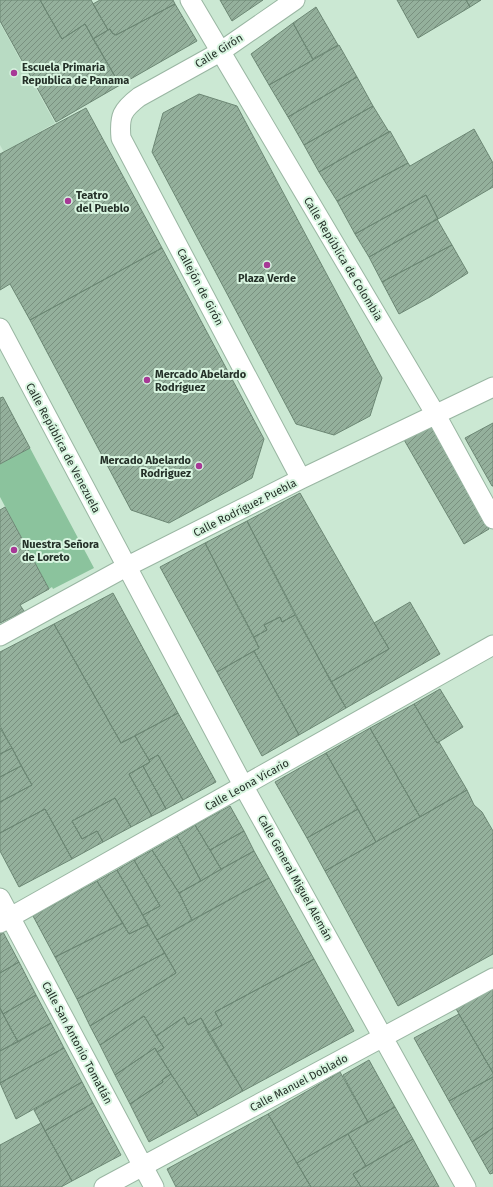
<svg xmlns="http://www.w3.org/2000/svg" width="493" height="1187" viewBox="0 0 493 1187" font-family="'Fira Sans',sans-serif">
	<defs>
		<pattern id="building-hatch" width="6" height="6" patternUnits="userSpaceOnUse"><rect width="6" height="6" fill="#94b09c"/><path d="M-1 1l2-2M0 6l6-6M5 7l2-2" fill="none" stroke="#79907f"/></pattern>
	</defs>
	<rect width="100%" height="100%" fill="#cbe8d3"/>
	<path fill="#b8dbc3" d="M0,23L55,123L4,152L0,145Z"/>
	<path fill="#8bc39d" d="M30,448L94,568L53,589L52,587L49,589L0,497V464Z"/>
	<path fill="url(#building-hatch)" stroke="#6c8774" d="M0,0H40L62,39L85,24L120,85L56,122L0,21Z
		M40,0H91L108,30L93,39L85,24L62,39Z
		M100,0H173L175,4L116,35L112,33L110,29L108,30L93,4Z
		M220,0H263L232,21Z
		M397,0H466L470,7L418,38Z
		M466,0H481L470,7Z
		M175,4L197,41L120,85L93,39L110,29L112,33L116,35Z
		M316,7L338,45L313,59L293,23Z
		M293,23L313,60L269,85L251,54Z
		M339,45L357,77L288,117L269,85Z
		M357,77L373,106L304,145L288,117Z
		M199,94L237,106L382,378L370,416L334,435L296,424L152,152L163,113Z
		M373,106L389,132L319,172L304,145Z
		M86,108L162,248L30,320L10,284L0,290V154Z
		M474,129L493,163V187L438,219L426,195L355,234L337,201L408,163L410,166Z
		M390,131L408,163L337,201L319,172Z
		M426,195L438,219L369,257L355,234Z
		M437,219L452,245L382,282L369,257Z
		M452,245L468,273L430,297L399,314L382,282Z
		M162,248L264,439L252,478L169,523L131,510L30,320Z
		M3,397L30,448L0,464V398Z
		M431,423L489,529L464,544L403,438Z
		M493,423V486H492L465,438Z
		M300,493L389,649L331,682L247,521Z
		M5,507L49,589L20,605L24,611L0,623V510Z
		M247,521L295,615L282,622L280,617L264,625L267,630L254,637L205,543Z
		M205,543L259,648L217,672L160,567Z
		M113,593L178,713L121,743L54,624Z
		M410,602L440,654L346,708L331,682L389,649L374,623Z
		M295,615L346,708L299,735L254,651L259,648L254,637L267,630L264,625L280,617L282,622Z
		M54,624L121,743L135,736L150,762L129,774L152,816L131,827L115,798L72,821L82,839L97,831L103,842L72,859L45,809L0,833V802L32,785L0,726V652Z
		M254,651L299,735L262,756L217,672Z
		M440,689L463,727L437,743L414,704Z
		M414,704L437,743L439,742L467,790L420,817L370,728Z
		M178,713L216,782L183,800L158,755L149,760L135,736Z
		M0,728L12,748L0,754Z
		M370,728L420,817L376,842L326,753Z
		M12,748L21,766L0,777V754Z
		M326,753L358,809L307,838L275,782Z
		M158,755L183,800L166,809L143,766L150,762L149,760Z
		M21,766L32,785L0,802V777Z
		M143,766L166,809L152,816L129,774Z
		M467,790L474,805L482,812L493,831V954L398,1006L325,871Z
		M115,798L131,827L103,842L97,831L82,839L72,821Z
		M230,806L244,831L210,850L195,825Z
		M45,809L72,859L19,887L0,851V833Z
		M358,809L376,842L325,871L307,838Z
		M195,825L221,869L201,881L177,836Z
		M244,831L254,851L221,869L210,850Z
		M177,836L201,881L179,893L152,850Z
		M152,850L179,893L192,920L157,940L143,915L160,906L134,860Z
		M254,851L269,878L192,920L179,893Z
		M134,860L160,906L143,915L117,870Z
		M117,870L148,925L129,934L97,881Z
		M269,878L314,959L215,1012L222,1025L208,1033L201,1018L188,1025L184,1017L156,1036L144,1016L100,1045L90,1026L176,973L157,940Z
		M97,881L123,923L55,957L33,916Z
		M123,923L129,934L148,925L165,953L77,999L55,957Z
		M3,932L19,962L0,973V934Z
		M165,953L176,973L90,1026L77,999Z
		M314,959L354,1031L243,1091L208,1033L222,1025L215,1012Z
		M19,962L36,995L3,1014L0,1008V973Z
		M493,986V1073L455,1007Z
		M36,995L51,1023L18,1042L3,1014Z
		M0,1008L18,1042L0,1051Z
		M459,1014L493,1073V1077L449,1101L414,1038Z
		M144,1016L164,1048L157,1052L155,1048L115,1075L100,1045Z
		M184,1017L188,1025L201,1018L243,1091L198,1116L157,1052L164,1048L156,1036Z
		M51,1023L64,1048L0,1083V1051Z
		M64,1048L82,1082L16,1119L0,1083Z
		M155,1048L171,1074L162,1080L163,1082L130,1104L115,1075Z
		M369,1060L395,1107L368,1122L343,1075Z
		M340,1072L368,1122L297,1163L268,1114Z
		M171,1074L198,1116L149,1142L130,1104L163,1082L162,1080Z
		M493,1077V1128L472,1142L449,1101Z
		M82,1082L93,1103L45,1131L34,1110Z
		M93,1103L121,1155L72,1181L45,1131Z
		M395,1107L413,1139L366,1166L348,1134Z
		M268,1114L311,1187H176L167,1169Z
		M41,1123L72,1181L61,1187H0V1145Z
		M493,1128V1173L490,1174L472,1142Z
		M348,1134L366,1166L353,1174L361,1187H311L297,1163Z
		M413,1139L439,1187H361L353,1174Z"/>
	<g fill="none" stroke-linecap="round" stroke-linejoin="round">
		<g stroke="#99b6a2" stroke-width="21">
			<path id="minor" d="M190,0L436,415L493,519
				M295,0L220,52L139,97C122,110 119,116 121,138L301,479
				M0,328L244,787L466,1187
				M0,636L126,567L301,479L493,387
				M0,898L154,1187
				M0,923L493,645
				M104,1187L493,978"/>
		</g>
		<use href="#minor" stroke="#fff" stroke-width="19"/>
	</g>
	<g fill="#a73896" stroke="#d8f5e0" stroke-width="1.5">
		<circle cx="14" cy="73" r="4"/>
		<circle cx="68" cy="201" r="4"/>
		<circle cx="267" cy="265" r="4"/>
		<circle cx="147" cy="380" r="4"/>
		<circle cx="199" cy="466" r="4"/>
		<circle cx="14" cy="550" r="4"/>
	</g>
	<g text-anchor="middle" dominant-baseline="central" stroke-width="4" stroke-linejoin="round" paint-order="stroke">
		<g font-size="11" fill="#243028" stroke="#d8f5e0">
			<text transform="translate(219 51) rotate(-32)">Calle Girón</text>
			<text transform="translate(343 259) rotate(59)">Calle República de Colombia</text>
			<text transform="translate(200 287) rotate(62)">Callejón de Girón</text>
			<text transform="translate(63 448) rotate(62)">Calle República de Venezuela</text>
			<text transform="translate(245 508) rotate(-27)">Calle Rodríguez Puebla</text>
			<text transform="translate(247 785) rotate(-29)">Calle Leona Vicario</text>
			<text transform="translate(295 878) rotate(61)">Calle General Miguel Alemán</text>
			<text transform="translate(77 1043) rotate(62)">Calle San Antonio Tomatlán</text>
			<text transform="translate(299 1083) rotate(-28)">Calle Manuel Doblado</text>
		</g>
		<g font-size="11" font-weight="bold" fill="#243028" stroke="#d8f5e0" text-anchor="start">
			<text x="22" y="67">Escuela Primaria<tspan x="22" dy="13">Republica de Panama</tspan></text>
			<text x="76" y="195">Teatro<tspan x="76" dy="13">del Pueblo</tspan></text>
			<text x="267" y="278" text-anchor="middle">Plaza Verde</text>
			<text x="155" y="374">Mercado Abelardo<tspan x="155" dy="13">Rodríguez</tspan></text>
			<text x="191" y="460" text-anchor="end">Mercado Abelardo<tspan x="191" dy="13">Rodriguez</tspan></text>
			<text x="22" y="544">Nuestra Señora<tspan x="22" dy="13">de Loreto</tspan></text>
		</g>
	</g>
</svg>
